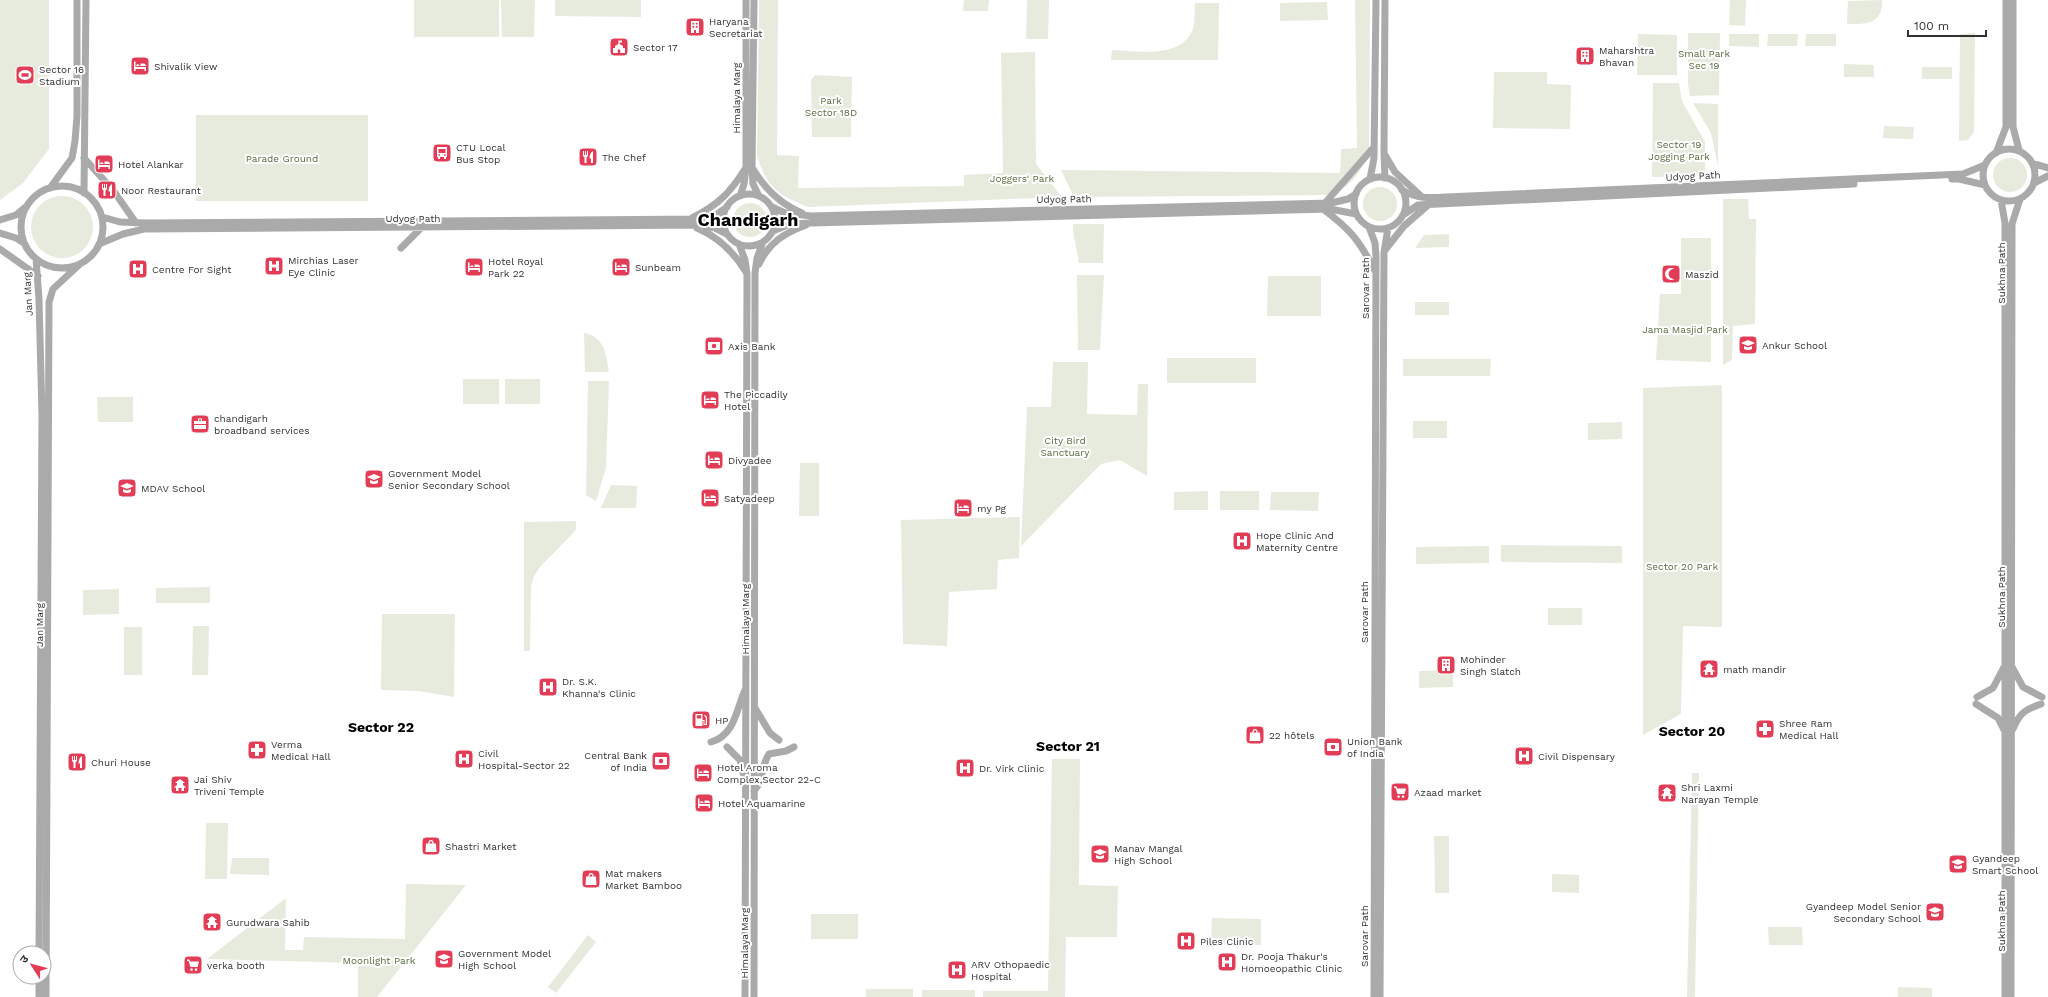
<svg xmlns="http://www.w3.org/2000/svg" width="2048" height="997" viewBox="0 0 2048 997" font-family="'Work Sans','Noto Sans Devanagari',sans-serif">
	<rect width="100%" height="100%" fill="#fff"/>
	<path fill="#e6ebde" d="M0,0H49V149L23,183L0,200Z
		M414,0H499V37H414Z
		M501,0H535L534,37H502Z
		M555,0H641V17L555,16Z
		M759,0H778L777,155L799,156L798,188L964,186V175L1003,173L1001,53L1035,52L1036,164L1062,197L808,207C776,194 767,188 757,155Z
		M964,0H989L988,11H963Z
		M1027,0H1049L1048,39H1026Z
		M1355,0H1370L1369,151C1359,175 1356,180 1334,195L1074,197L1061,170L1340,173L1341,149L1357,148Z
		M1730,0H1746L1745,26L1729,25Z
		M1882,0C1883,25 1865,24 1847,24L1848,1Z
		M1327,2L1328,20L1280,21V3Z
		M1195,3H1219L1218,60H1111L1112,50C1138,51 1186,60 1194,25C1195,18 1194,10 1195,3Z
		M1720,33L1719,95L1690,96L1688,84V33Z
		M1975,33L1974,132L1968,140L1959,141L1960,34Z
		M1638,34L1677,35V75H1637Z
		M1729,34H1759V47L1729,46Z
		M1768,34H1798L1797,46H1767Z
		M1806,34H1836V46H1805Z
		M1844,64L1874,65V77H1844Z
		M1922,67H1952V79H1922Z
		M1494,72H1547V84L1571,85L1570,129L1493,128Z
		M815,75L852,77L851,137H812L811,80Z
		M1653,83H1679L1682,101L1705,142V176L1652,177Z
		M1693,103L1718,104V166L1711,133Z
		M196,115H368V201H196Z
		M1884,126L1914,127L1913,139L1883,138Z
		M1993 175a17 17 0 1 1 34 0a17 17 0 1 1-34 0Z
		M1363 204a17 17 0 1 1 34 0a17 17 0 1 1-34 0Z
		M31 227a31 31 0 1 1 62 0a31 31 0 1 1-62 0Z
		M1723,199H1748L1749,219H1756L1755,324L1733,326L1732,360L1723,365Z
		M733 220a17 17 0 1 1 34 0a17 17 0 1 1-34 0Z
		M1073,224H1104L1103,263H1078C1079,251 1072,238 1073,224Z
		M1449,234V247L1415,248L1424,235Z
		M1681,238H1711V362L1656,360L1660,294H1681Z
		M1077,275H1104L1100,350H1078Z
		M1268,276H1321V316H1267Z
		M1415,302H1449V315H1415Z
		M584,333C605,337 606,354 609,372H585Z
		M1167,358H1256V383H1167Z
		M1403,359H1491L1490,376H1403Z
		M1053,362H1088L1087,414L1137,415L1138,384H1148L1147,476L1120,460L1101,464L1021,546L1027,407H1051Z
		M463,379H499V404H463Z
		M505,379H540V404H505Z
		M588,381H609L606,468L596,501L586,495Z
		M1722,385V627L1683,626L1681,714L1643,735V388Z
		M97,397H133V422H98Z
		M1413,421H1447V438H1413Z
		M1622,422V439L1588,440V423Z
		M800,463H819V516H799Z
		M611,485L637,486L636,508H601Z
		M1208,491V510H1174V492Z
		M1220,491H1259V510H1220Z
		M1271,492H1319L1318,511L1270,510Z
		M1020,517L1019,558L998,560L997,589L949,592L947,646L903,644L901,520Z
		M576,521V530L540,567L534,576L531,586L530,651H524V522Z
		M1501,545L1622,546V563L1501,562Z
		M1489,546V563L1416,564V547Z
		M210,587V603H156V588Z
		M119,589V614L83,615V590Z
		M1548,608H1582V625H1548Z
		M382,614H455L454,697L418,691L381,690Z
		M193,626H209L208,675H192Z
		M124,627H142V675H124Z
		M1453,670V687L1419,688V671Z
		M1052,759H1080L1079,885L1118,886L1117,937H1066L1065,997H983V991H1048Z
		M1692,773H1699L1695,997H1687Z
		M206,823H228L227,879H205Z
		M1434,836H1449V893H1435Z
		M232,858H269V875L230,874Z
		M1552,874L1579,875V893L1552,892Z
		M406,884L466,885L377,997H358V963L207,959L286,898L285,950H303L304,937L405,939Z
		M811,914H858V939H811Z
		M1212,918L1261,919V945L1211,944Z
		M1768,927H1802L1803,945H1769Z
		M588,935L596,942L556,993L548,987Z
		M1898,987L1932,988V997H1898Z
		M866,989H913V997H866Z
		M922,990H975V997H922Z"/>
	<g fill="none" stroke-linecap="round" stroke-linejoin="round">
		<path stroke="#aaa" stroke-width="7" d="M754,0L752,167L753,184L759,196
			M1385,0L1384,153L1385,178
			M2013,0V127L2019,150
			M1983 175a26 26 0 1 1 52 0a26 26 0 1 1-52 0Z
			M1996,153L2006,127V0
			M1385,155L1395,172L1421,196
			M84,158L113,190L136,223
			M2032,163L2048,168
			M753,169C765,189 780,204 802,213
			M1354 203a26 26 0 1 1 52 0a26 26 0 1 1-52 0Z
			M1370,179L1374,158L1376,0
			M1952,179H1959L1985,185
			M2034,183L2048,176
			M21 227a41 41 0 1 1 82 0a41 41 0 1 1-82 0Z
			M50,188L72,158L75,141L77,116V0
			M1402,190C1417,199 1430,198 1446,197L1963,174L1985,165
			M84,193L86,0
			M723 220a26 26 0 1 1 52 0a26 26 0 1 1-52 0Z
			M740,196L744,184L746,167V0
			M2001,200L2005,223V997
			M1325,203L1374,147
			M772,207L785,213L811,216L1331,203L1348,199L1356,194
			M1323,209C1351,230 1359,240 1375,271
			M1403,215L1418,205L1854,184
			M102,217L120,222L147,223L701,219L717,214L727,207
			M692,218C718,205 730,193 745,169
			M0,220L16,215L27,206
			M1369,227L1375,243L1376,256L1374,997
			M697,228C718,237 734,252 746,272
			M773,231L790,224L811,223L1330,209L1356,214
			M0,233L16,238L24,243
			M99,244L123,234L144,229L699,225L715,228L727,234
			M739,244L745,260L747,274L745,997
			M401,248L422,227
			M0,249L38,276
			M1385,250L1404,226L1428,205
			M36,259L39,299L42,415L39,953
			M759,264C769,242 785,233 806,225
			M2012,667L2023,687L2042,697
			M1977,697L1993,688L2004,667
			M1976,704L1998,718L2004,730
			M755,708L770,733L779,740
			M2013,729C2020,712 2025,710 2041,704
			M711,742C735,735 736,710 745,690
			M727,747L740,760L743,773
			M754,791C764,780 761,766 769,754L786,751L794,747
			M39,997V977
			M46,997L49,302L53,289L79,265
			M754,997L755,273L757,258L763,242
			M1380,997L1384,252L1388,228
			M2011,997L2012,224L2020,199"/>
	</g>
	<defs>
		<g id="building-square" transform="scale(1)"><rect x="-9" y="-9" width="18" height="18" rx="4" fill="#e23c56" stroke="#fff"/><path d="M-4-6H4V6H1V3H-1V6H-4ZM-2.5-4.3h1.7v1.8h-1.7ZM.8-4.3h1.7v1.8H.8ZM-2.5-1h1.7V.8h-1.7ZM.8-1h1.7V.8H.8Z" fill="#fff"/></g>
		<g id="civic-square" transform="scale(1)"><rect x="-9" y="-9" width="18" height="18" rx="4" fill="#e23c56" stroke="#fff"/><path d="M-.6-6.5H3V-4.5H.6V-3L4-1V1h2V6H-6V1h2V-1L-.6-3ZM-1.2 2.5V6h2.4V2.5Z" fill="#fff"/></g>
		<g id="hotel-square" transform="scale(1)"><rect x="-9" y="-9" width="18" height="18" rx="4" fill="#e23c56" stroke="#fff"/><path d="M-6-4.5h1.5V1H6V5H4.5V3h-9V5H-6ZM-4 0a1.8 1.8 0 1 1 3.6 0ZM.5 0V-2.5h3Q6-2.5 6 0Z" fill="#fff"/></g>
		<g id="stadium-square" transform="scale(1)"><rect x="-9" y="-9" width="18" height="18" rx="4" fill="#e23c56" stroke="#fff"/><path d="M0-5a6.5 5 0 1 0 0 10a6.5 5 0 1 0 0-10ZM-3.5-1.8h7v3.6h-7Z" fill="#fff"/></g>
		<g id="bus-square" transform="scale(1)"><rect x="-9" y="-9" width="18" height="18" rx="4" fill="#e23c56" stroke="#fff"/><path d="M-5-6H5V4H4V6H2V4H-2V6H-4V4H-5ZM-3.5-4V0h7V-4ZM-3.5 1.2v1.5H-2V1.2ZM2 1.2v1.5H3.5V1.2Z" fill="#fff"/></g>
		<g id="restaurant-square" transform="scale(1)"><rect x="-9" y="-9" width="18" height="18" rx="4" fill="#e23c56" stroke="#fff"/><path d="M-5-6h1v4h1v-4h1v4h1v-4h1v5L-1.5 .5V6h-2V.5L-5-1ZM5-6V6H3V1.5H1.5Q1.5-4 5-6Z" fill="#fff"/></g>
		<g id="hospital-square" transform="scale(1)"><rect x="-9" y="-9" width="18" height="18" rx="4" fill="#e23c56" stroke="#fff"/><path d="M-5-5h3v3.5h4V-5h3V5h-3V1.5h-4V5h-3Z" fill="#fff"/></g>
		<g id="mosque-square" transform="scale(1)"><rect x="-9" y="-9" width="18" height="18" rx="4" fill="#e23c56" stroke="#fff"/><path d="M3.5-4.9A6 6 0 1 0 3.5 4.9A5 5 0 1 1 3.5-4.9Z" fill="#fff"/></g>
		<g id="school-square" transform="scale(1)"><rect x="-9" y="-9" width="18" height="18" rx="4" fill="#e23c56" stroke="#fff"/><path d="M0-5L7-2L0 1L-7-2ZM-4 1L0 2.5L4 1V4Q0 6-4 4Z" fill="#fff"/></g>
		<g id="bank-square" transform="scale(1)"><rect x="-9" y="-9" width="18" height="18" rx="4" fill="#e23c56" stroke="#fff"/><path d="M-6-4H6V4H-6ZM0-2.3a2.3 2.3 0 1 0 0 4.6a2.3 2.3 0 1 0 0-4.6Z" fill="#fff"/></g>
		<g id="office-square" transform="scale(1)"><rect x="-9" y="-9" width="18" height="18" rx="4" fill="#e23c56" stroke="#fff"/><path d="M-6-3h4V-5.5h4V-3h4V5H-6ZM-1-4.5V-3h2v-1.5ZM-6 0V1H6V0Z" fill="#fff"/></g>
		<g id="temple-square" transform="scale(1)"><rect x="-9" y="-9" width="18" height="18" rx="4" fill="#e23c56" stroke="#fff"/><path d="M0-6L5-2H3V0L6.5 2.5H4V6H1.5V3h-3V6H-4V2.5H-6.5L-3 0V-2H-5Z" fill="#fff"/></g>
		<g id="fuel-square" transform="scale(1)"><rect x="-9" y="-9" width="18" height="18" rx="4" fill="#e23c56" stroke="#fff"/><path d="M-5.5-6h7V0h2V4h1.3V-2.5L3-4.5l.8-.8L6-3V5H2.5V1h-1V6h-7ZM-4.2-4.7v3.2H.2V-4.7Z" fill="#fff"/></g>
		<g id="pharmacy-square" transform="scale(1)"><rect x="-9" y="-9" width="18" height="18" rx="4" fill="#e23c56" stroke="#fff"/><path d="M-2-6h4v4h4v4h-4v4h-4v-4h-4v-4h4Z" fill="#fff"/></g>
		<g id="shop-square" transform="scale(1)"><rect x="-9" y="-9" width="18" height="18" rx="4" fill="#e23c56" stroke="#fff"/><path d="M-5-2.5h2.3a2.7 3.5 0 0 1 5.4 0H5L5.5 6h-11ZM-1.5-2.5h3a1.5 2.3 0 0 0-3 0Z" fill="#fff"/></g>
		<g id="supermarket-square" transform="scale(1)"><rect x="-9" y="-9" width="18" height="18" rx="4" fill="#e23c56" stroke="#fff"/><path d="M-6-5.5h2.5l.6 2H6L4.5 2H-2.5L-4.4-4H-6ZM-1.5 3.2a1.3 1.3 0 1 0 .1 0ZM3 3.2a1.3 1.3 0 1 0 .1 0Z" fill="#fff"/></g>
	</defs>
	<g fill-rule="evenodd">
		<use href="#building-square" x="695" y="27"/>
		<use href="#civic-square" x="619" y="47"/>
		<use href="#building-square" x="1585" y="56"/>
		<use href="#hotel-square" x="140" y="66"/>
		<use href="#stadium-square" x="25" y="75"/>
		<use href="#bus-square" x="442" y="153"/>
		<use href="#restaurant-square" x="588" y="157"/>
		<use href="#hotel-square" x="104" y="164"/>
		<use href="#restaurant-square" x="107" y="190"/>
		<use href="#hospital-square" x="274" y="266"/>
		<use href="#hotel-square" x="474" y="267"/>
		<use href="#hotel-square" x="621" y="267"/>
		<use href="#hospital-square" x="138" y="269"/>
		<use href="#mosque-square" x="1671" y="274"/>
		<use href="#school-square" x="1748" y="345"/>
		<use href="#bank-square" x="714" y="346"/>
		<use href="#hotel-square" x="710" y="400"/>
		<use href="#office-square" x="200" y="424"/>
		<use href="#hotel-square" x="714" y="460"/>
		<use href="#school-square" x="374" y="479"/>
		<use href="#school-square" x="127" y="488"/>
		<use href="#hotel-square" x="710" y="498"/>
		<use href="#hotel-square" x="963" y="508"/>
		<use href="#hospital-square" x="1242" y="541"/>
		<use href="#building-square" x="1446" y="665"/>
		<use href="#temple-square" x="1709" y="669"/>
		<use href="#hospital-square" x="548" y="687"/>
		<use href="#fuel-square" x="701" y="720"/>
		<use href="#pharmacy-square" x="1765" y="729"/>
		<use href="#shop-square" x="1255" y="735"/>
		<use href="#bank-square" x="1333" y="747"/>
		<use href="#pharmacy-square" x="257" y="750"/>
		<use href="#hospital-square" x="1524" y="756"/>
		<use href="#hospital-square" x="464" y="759"/>
		<use href="#bank-square" x="661" y="761"/>
		<use href="#restaurant-square" x="77" y="762"/>
		<use href="#hospital-square" x="965" y="768"/>
		<use href="#hotel-square" x="703" y="773"/>
		<use href="#temple-square" x="180" y="785"/>
		<use href="#supermarket-square" x="1400" y="792"/>
		<use href="#temple-square" x="1667" y="793"/>
		<use href="#hotel-square" x="704" y="803"/>
		<use href="#shop-square" x="431" y="846"/>
		<use href="#school-square" x="1100" y="854"/>
		<use href="#school-square" x="1958" y="864"/>
		<use href="#shop-square" x="591" y="879"/>
		<use href="#school-square" x="1935" y="912"/>
		<use href="#temple-square" x="212" y="922"/>
		<use href="#hospital-square" x="1186" y="941"/>
		<use href="#school-square" x="444" y="959"/>
		<use href="#hospital-square" x="1227" y="962"/>
		<use href="#supermarket-square" x="193" y="965"/>
		<use href="#hospital-square" x="957" y="970"/>
	</g>
	<g text-anchor="middle" dominant-baseline="central" stroke-width="4" stroke-linejoin="round" paint-order="stroke">
		<g font-size="10" fill="#323232" stroke="#fff" text-anchor="start">
			<text x="709" y="21">Haryana<tspan x="709" dy="12">Secretariat</tspan></text>
			<text x="633" y="47">Sector 17</text>
			<text x="1599" y="50">Maharshtra<tspan x="1599" dy="12">Bhavan</tspan></text>
			<text x="154" y="66">Shivalik View</text>
			<text x="39" y="69">Sector 16<tspan x="39" dy="12">Stadium</tspan></text>
			<text x="456" y="147">CTU Local<tspan x="456" dy="12">Bus Stop</tspan></text>
			<text x="602" y="157">The Chef</text>
			<text x="118" y="164">Hotel Alankar</text>
			<text x="121" y="190">Noor Restaurant</text>
			<text x="288" y="260">Mirchias Laser<tspan x="288" dy="12">Eye Clinic</tspan></text>
			<text x="488" y="261">Hotel Royal<tspan x="488" dy="12">Park 22</tspan></text>
			<text x="635" y="267">Sunbeam</text>
			<text x="152" y="269">Centre For Sight</text>
			<text x="1685" y="274">Maszid</text>
			<text x="1762" y="345">Ankur School</text>
			<text x="728" y="346">Axis Bank</text>
			<text x="724" y="394">The Piccadily<tspan x="724" dy="12">Hotel</tspan></text>
			<text x="214" y="418">chandigarh<tspan x="214" dy="12">broadband services</tspan></text>
			<text x="728" y="460">Divyadee</text>
			<text x="388" y="473">Government Model<tspan x="388" dy="12">Senior Secondary School</tspan></text>
			<text x="141" y="488">MDAV School</text>
			<text x="724" y="498">Satyadeep</text>
			<text x="977" y="508">my Pg</text>
			<text x="1256" y="535">Hope Clinic And<tspan x="1256" dy="12">Maternity Centre</tspan></text>
			<text x="1460" y="659">Mohinder<tspan x="1460" dy="12">Singh Slatch</tspan></text>
			<text x="1723" y="669">math mandir</text>
			<text x="562" y="681">Dr. S.K.<tspan x="562" dy="12">Khanna's Clinic</tspan></text>
			<text x="715" y="720">HP</text>
			<text x="1779" y="723">Shree Ram<tspan x="1779" dy="12">Medical Hall</tspan></text>
			<text x="1269" y="735">22 hôtels</text>
			<text x="1347" y="741">Union Bank<tspan x="1347" dy="12">of India</tspan></text>
			<text x="271" y="744">Verma<tspan x="271" dy="12">Medical Hall</tspan></text>
			<text x="478" y="753">Civil<tspan x="478" dy="12">Hospital-Sector 22</tspan></text>
			<text x="647" y="755" text-anchor="end">Central Bank<tspan x="647" dy="12">of India</tspan></text>
			<text x="1538" y="756">Civil Dispensary</text>
			<text x="91" y="762">Churi House</text>
			<text x="717" y="767">Hotel Aroma<tspan x="717" dy="12">Complex,Sector 22-C</tspan></text>
			<text x="979" y="768">Dr. Virk Clinic</text>
			<text x="194" y="779">Jai Shiv<tspan x="194" dy="12">Triveni Temple</tspan></text>
			<text x="1681" y="787">Shri Laxmi<tspan x="1681" dy="12">Narayan Temple</tspan></text>
			<text x="1414" y="792">Azaad market</text>
			<text x="718" y="803">Hotel Aquamarine</text>
			<text x="445" y="846">Shastri Market</text>
			<text x="1114" y="848">Manav Mangal<tspan x="1114" dy="12">High School</tspan></text>
			<text x="1972" y="858">Gyandeep<tspan x="1972" dy="12">Smart School</tspan></text>
			<text x="605" y="873">Mat makers<tspan x="605" dy="12">Market Bamboo</tspan></text>
			<text x="1921" y="906" text-anchor="end">Gyandeep Model Senior<tspan x="1921" dy="12">Secondary School</tspan></text>
			<text x="226" y="922">Gurudwara Sahib</text>
			<text x="1200" y="941">Piles Clinic</text>
			<text x="458" y="953">Government Model<tspan x="458" dy="12">High School</tspan></text>
			<text x="1241" y="956">Dr. Pooja Thakur's<tspan x="1241" dy="12">Homoeopathic Clinic</tspan></text>
			<text x="971" y="964">ARV Othopaedic<tspan x="971" dy="12">Hospital</tspan></text>
			<text x="207" y="965">verka booth</text>
		</g>
		<g font-size="10" fill="#596e40" stroke="#fff">
			<text x="1704" y="53">Small Park<tspan x="1704" dy="12">Sec 19</tspan></text>
			<text x="831" y="100">Park<tspan x="831" dy="12">Sector 18D</tspan></text>
			<text x="1679" y="144">Sector 19<tspan x="1679" dy="12">Jogging Park</tspan></text>
			<text x="282" y="158">Parade Ground</text>
			<text x="1022" y="178">Joggers' Park</text>
			<text x="1685" y="329">Jama Masjid Park</text>
			<text x="1065" y="440">City Bird<tspan x="1065" dy="12">Sanctuary</tspan></text>
			<text x="1682" y="566">Sector 20 Park</text>
			<text x="379" y="960">Moonlight Park</text>
		</g>
		<g font-size="10" fill="#323232" stroke="#fff">
			<text transform="translate(736 98) rotate(-90)">Himalaya Marg</text>
			<text transform="translate(1693 176) rotate(-3)">Udyog Path</text>
			<text transform="translate(1064 199) rotate(-1)">Udyog Path</text>
			<text x="413" y="218">Udyog Path</text>
			<text transform="translate(2001 273) rotate(-90)">Sukhna Path</text>
			<text transform="translate(1365 288) rotate(-90)">Sarovar Path</text>
			<text transform="translate(28 294) rotate(-93)">Jan Marg</text>
			<text transform="translate(2001 597) rotate(-90)">Sukhna Path</text>
			<text transform="translate(1364 612) rotate(-90)">Sarovar Path</text>
			<text transform="translate(745 619) rotate(-90)">Himalaya Marg</text>
			<text transform="translate(39 625) rotate(-90)">Jan Marg</text>
			<text transform="translate(2001 921) rotate(-90)">Sukhna Path</text>
			<text transform="translate(1364 936) rotate(-90)">Sarovar Path</text>
			<text transform="translate(744 943) rotate(-90)">Himalaya Marg</text>
		</g>
		<g font-size="14" font-weight="bold" fill="#000" stroke="#fff">
			<text x="381" y="727">Sector 22</text>
			<text x="1692" y="731">Sector 20</text>
			<text x="1068" y="746">Sector 21</text>
		</g>
		<g font-size="18" font-weight="bold" fill="#000" stroke="#fff">
			<text x="748" y="219">Chandigarh</text>
		</g>
	</g>
	<g transform="translate(32 965) rotate(306)"><circle r="19" fill="#ffffff" stroke="#adadad"/>
	<path d="M0-3L7 15L0 10L-7 15Z" fill="#e23c56"/>
	<text y="-6" font-size="11" font-weight="bold" text-anchor="middle" fill="#323232">उ</text>
	</g>
	<path d="M1908 30v6h78v-6" fill="none" stroke="#323232" stroke-width="2"/>
	<text x="1914" y="30" font-size="12" fill="#323232" stroke="#ffffff" stroke-width="3" paint-order="stroke">100 m</text>
</svg>
